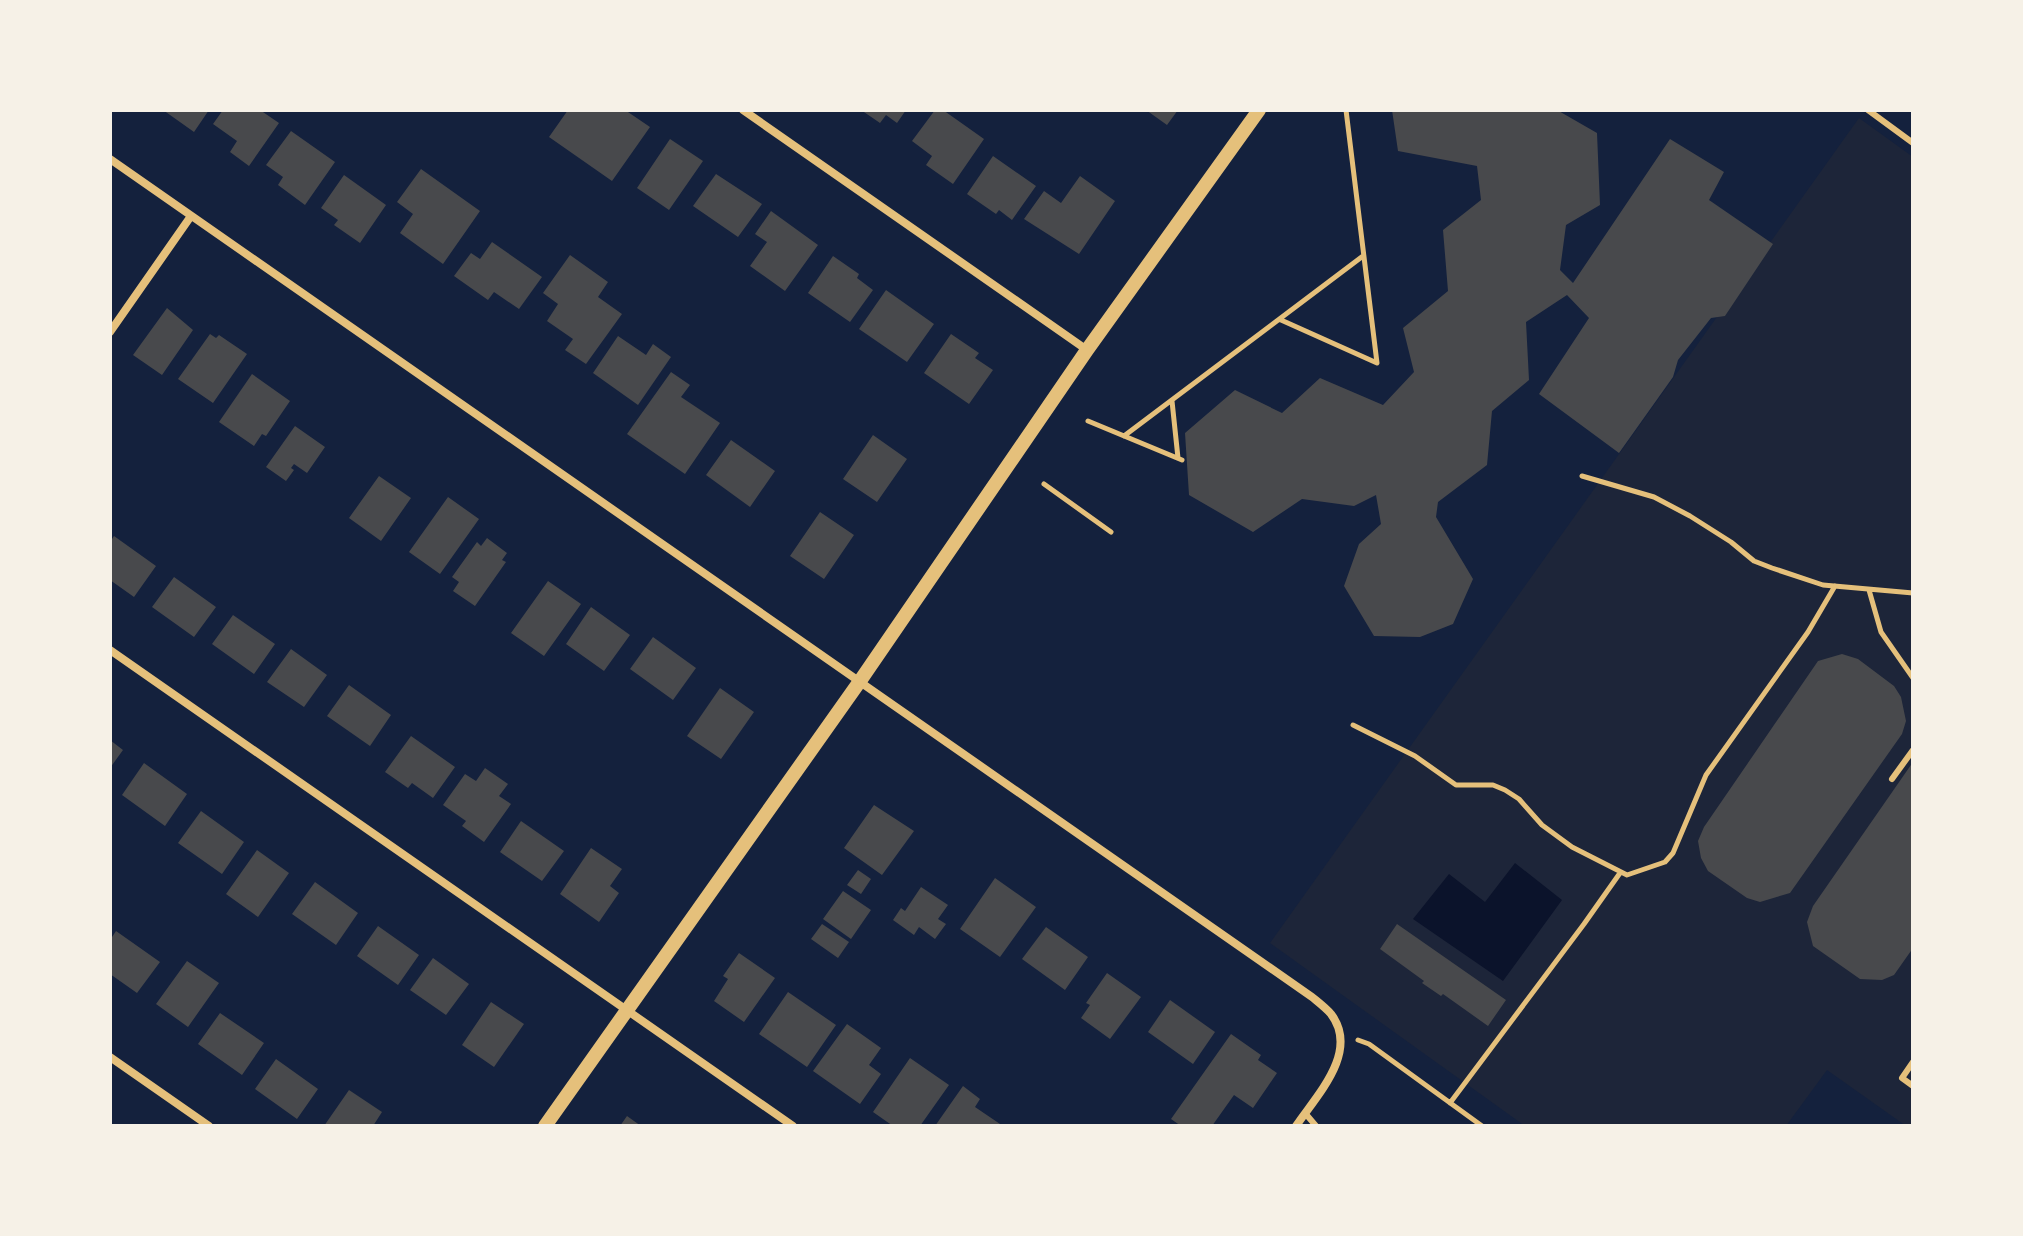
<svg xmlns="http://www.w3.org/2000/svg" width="2023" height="1236" viewBox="0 0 2023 1236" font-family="'PT Sans Narrow',sans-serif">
	<rect width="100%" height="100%" fill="#14213d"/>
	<path fill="#1d2539" d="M1859,118L1913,157V1126H1906L1827,1070L1786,1126H1525L1270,943Z"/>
	<path fill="#0b132b" d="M1515,863L1562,900L1503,981L1413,919L1449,874L1485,902Z"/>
	<path fill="#48494c" d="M163,110H209L194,132Z
		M223,110H260L279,123L249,166L230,152L237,141L213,124Z
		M568,110H625L650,127L612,181L549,137Z
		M861,110H906L897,123L886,115L880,123Z
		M935,110H943L984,139L953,184L926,165L932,156L912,141Z
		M1146,110H1178L1167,125Z
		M1392,110H1557L1597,133L1600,205L1566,225L1560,270L1573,283L1670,139L1724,172L1709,200L1773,244L1725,316L1711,318L1678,360L1673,377L1619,453L1539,394L1589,318L1567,295L1526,322L1529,380L1492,411L1487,465L1438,502L1436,517L1473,579L1453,624L1420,637L1374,636L1344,586L1359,544L1381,524L1376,495L1354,506L1302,499L1253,532L1189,495L1185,433L1235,390L1282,413L1320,378L1383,405L1414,372L1403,328L1448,291L1443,230L1481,200L1477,166L1398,151Z
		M291,131L335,162L305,205L278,185L283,177L266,165Z
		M670,139L703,161L669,210L637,188Z
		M993,156L1036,186L1012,220L999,210L996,214L967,194Z
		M421,169L480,211L443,264L400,233L413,214L397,202Z
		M716,174L762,204L738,237L693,206Z
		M344,175L386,205L360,243L334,225L338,220L321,208Z
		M1080,176L1115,201L1079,254L1024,219L1044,191L1061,203Z
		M771,211L818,245L785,291L750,266L767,242L755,234Z
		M492,242L542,277L519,309L494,292L488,300L454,276L471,253L480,259Z
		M570,255L608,282L598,297L622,314L586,364L565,350L573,339L547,321L558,304L543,293Z
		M833,256L859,274L857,278L873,290L850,322L808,293Z
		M886,290L934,324L907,362L859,329Z
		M167,308L193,330L162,375L133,355Z
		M210,334L216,338L219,335L247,354L213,403L178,379Z
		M951,334L979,353L975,358L993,370L969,404L924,373Z
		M618,336L646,355L653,344L671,357L638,405L593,373Z
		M671,372L690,385L681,397L720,423L685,474L627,434Z
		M252,374L290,401L266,436L262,434L254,446L219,422Z
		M295,426L325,447L307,473L294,464L291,468L294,470L286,481L266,467Z
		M873,435L907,459L877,502L843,479Z
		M731,440L775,471L750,507L706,475Z
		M379,476L411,498L381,541L349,518Z
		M448,497L479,519L440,574L409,552Z
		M820,512L854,535L824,579L790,556Z
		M114,536L156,566L134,597L110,580V542Z
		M487,538L507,553L502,560L506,562L475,606L453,591L459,582L452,577L477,542L481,546Z
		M174,577L216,607L194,637L152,607Z
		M548,581L581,604L544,656L511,633Z
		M591,607L630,635L604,671L566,644Z
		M233,615L275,644L254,674L212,644Z
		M653,637L696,668L673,700L630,669Z
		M291,649L327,675L304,707L267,682Z
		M1842,654L1858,659L1894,686L1901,697L1906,721L1902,734L1790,893L1760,902L1747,898L1708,871L1701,858L1698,841L1704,827L1818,661Z
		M349,685L391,715L370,746L327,716Z
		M720,688L754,712L721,759L687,736Z
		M411,736L455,767L433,798L412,783L408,788L385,772Z
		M110,740L123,750L110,768Z
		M1913,762V948L1894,975L1882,980L1860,979L1813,946L1807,922L1813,906Z
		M144,763L187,794L165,826L122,795Z
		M485,768L508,784L499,796L511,804L484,842L462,826L466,821L443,805L465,774L476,781Z
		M874,805L914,831L882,875L844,848Z
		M201,811L244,842L222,874L178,843Z
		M521,821L564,851L542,881L500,852Z
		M591,848L622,869L610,886L619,893L599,922L560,894Z
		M257,850L289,873L258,917L226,894Z
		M858,870L871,879L861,894L847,885Z
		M995,878L1036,907L1000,957L960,929Z
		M315,882L358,913L336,945L292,914Z
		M921,887L948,905L938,919L946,924L935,939L919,927L914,935L893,920L901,908L905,911Z
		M843,891L871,910L851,939L823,919Z
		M822,924L849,942L838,958L811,939Z
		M1397,924L1506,1000L1488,1026L1443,994L1441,996L1422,983L1424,981L1380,949Z
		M378,926L419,955L398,985L357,956Z
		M1046,927L1088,957L1065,990L1022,959Z
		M116,931L160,962L137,993L110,974V940Z
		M739,953L775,978L744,1022L714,1001L728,979L723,976Z
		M433,958L469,984L446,1015L410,990Z
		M187,961L219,983L188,1027L156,1004Z
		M1107,973L1141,997L1110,1039L1081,1018L1090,1005L1086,1003Z
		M788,992L836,1025L807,1067L759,1034Z
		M1170,1000L1215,1032L1193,1064L1148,1032Z
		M491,1002L524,1024L494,1067L462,1045Z
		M220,1013L264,1043L242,1075L198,1044Z
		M847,1024L881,1048L869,1065L881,1074L860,1104L813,1071Z
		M1231,1034L1261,1055L1258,1060L1277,1073L1253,1108L1234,1095L1212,1126H1181L1171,1119Z
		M910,1058L949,1085L920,1126H893L873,1112Z
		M276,1059L318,1089L297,1119L255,1089Z
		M963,1086L980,1099L975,1107L1003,1126H935Z
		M349,1090L382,1112L373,1126H324Z
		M627,1116L641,1126H620Z"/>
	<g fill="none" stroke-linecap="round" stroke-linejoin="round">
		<path stroke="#e5c07b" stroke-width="5" d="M1281,320L1377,363L1346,110
			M1172,401L1178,458
			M1088,421L1182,460
			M1124,436L1363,256
			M1582,476L1654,497L1690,516L1731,542L1754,561L1772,568L1823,585L1913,593
			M1044,484L1111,532
			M1869,590L1881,632L1913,678
			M1353,725L1415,756L1456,785H1493L1505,790L1519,799L1542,825L1572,847L1627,875L1665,862L1673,853L1706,775L1808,632L1835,586
			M1358,1040L1369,1044L1482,1126
			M1450,1103L1584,924L1620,873"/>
		<path stroke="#e5c07b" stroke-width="6" d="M1868,110L1913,143
			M1892,779L1913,750
			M1913,1062L1902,1078L1913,1086
			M1305,1113L1316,1126"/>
		<path stroke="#e5c07b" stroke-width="8" d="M743,110L1087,350
			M110,159L1312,997C1318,1002 1326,1008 1331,1014C1360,1052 1316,1096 1296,1126
			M110,332L191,216
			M110,650L793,1126
			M110,1057L209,1126"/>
		<path stroke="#e5c07b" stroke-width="14" d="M545,1126L860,681L1087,350L1259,110"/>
	</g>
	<rect width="2023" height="1236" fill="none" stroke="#f6f1e7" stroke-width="224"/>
</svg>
